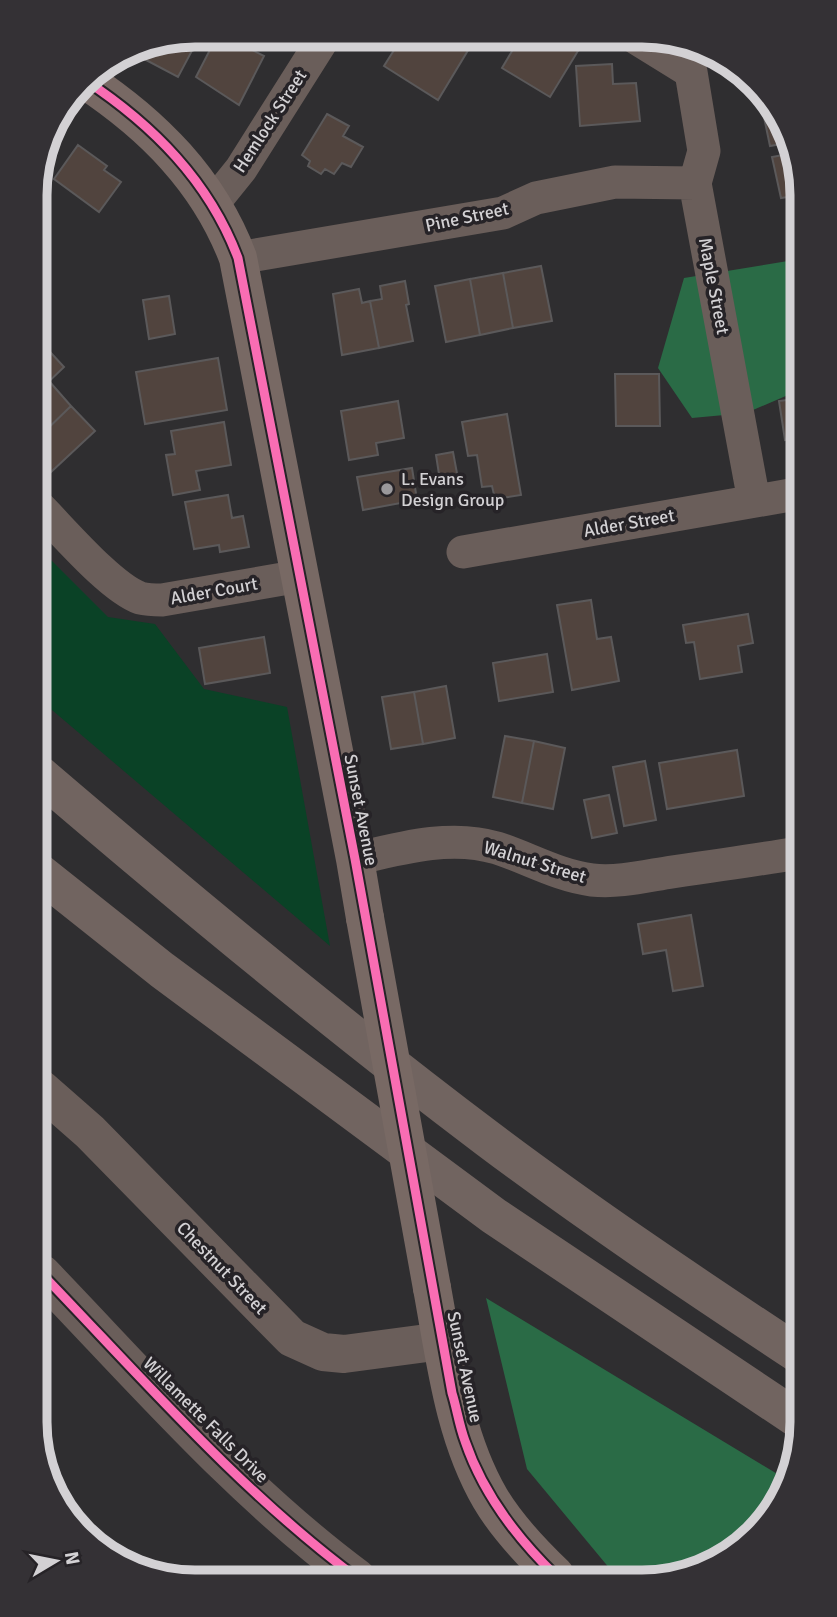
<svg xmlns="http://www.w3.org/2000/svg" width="837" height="1617" viewBox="0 0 837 1617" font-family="Signika,sans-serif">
	<rect width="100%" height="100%" fill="#2f2e30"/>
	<path fill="#0a4226" d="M38,547L108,617L155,624L204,689L287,707L330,946L39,699Z"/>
	<path fill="#2a6b46" d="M794,260L795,392L746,413L692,418L658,368L684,278Z
		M486,1298L784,1478L769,1519L693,1574L615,1575L527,1469Z"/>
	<path fill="#51443e" stroke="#5b595a" stroke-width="2" d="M229,35H260L250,49L264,56L239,105L196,77L215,40L224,44Z
		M403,36H408L430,50L439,37H453L470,47L438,100L384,66Z
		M541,37H579L584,41L550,97L502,68L518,41L533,50Z
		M181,38L195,45L178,77L146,60L155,43Z
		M612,64L613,84L636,83L640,121L580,126L576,66Z
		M759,93L792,142L770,146Z
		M327,114L349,126L343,136L363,147L351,167L342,163L334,174L325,169L321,174L308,166L310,161L302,155Z
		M46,143L54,148L36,180V175Z
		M78,145L107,166L104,170L121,182L99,212L54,179Z
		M794,153V196L781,198L772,157Z
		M541,266L552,321L513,328L503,273Z
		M503,273L513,328L480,335L470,279Z
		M470,279L480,335L446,342L435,286Z
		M405,281L409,304L406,305L413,341L379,348L370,301L382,299L380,286Z
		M359,289L362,303L370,301L379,348L342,355L333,294Z
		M169,296L175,334L149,339L143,300Z
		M40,341L64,367L38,392L37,344Z
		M218,358L227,410L145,424L136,372Z
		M615,374H659L660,426H616Z
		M49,381L71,406L38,438V392Z
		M795,399V438L785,440L779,401Z
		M398,401L404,438L376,443L378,455L349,460L341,411Z
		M71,406L95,431L51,472L38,458V438Z
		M507,414L521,495L495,499L492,486L482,487L477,455L468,456L462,422Z
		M224,422L231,465L196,471L200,490L173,495L166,455L175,454L171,431Z
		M453,452L459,484L441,487L436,455Z
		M412,468L417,500L363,510L357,477Z
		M228,495L232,518L243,516L249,547L220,552L219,545L194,549L185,502Z
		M591,600L597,639L611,637L619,681L572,690L557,605Z
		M748,614L753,643L738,646L742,672L700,679L694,642L686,643L683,625Z
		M264,637L270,673L205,684L199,648Z
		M547,654L553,692L499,701L493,663Z
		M446,686L455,738L423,744L414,692Z
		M414,692L423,744L391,749L382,697Z
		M505,736L534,741L522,803L493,797Z
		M534,741L565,748L553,809L522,803Z
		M737,750L744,796L667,809L659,763Z
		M645,761L656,820L624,826L613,767Z
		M609,795L617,833L592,838L584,800Z
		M691,915L703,986L673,991L666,950L643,954L638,924Z"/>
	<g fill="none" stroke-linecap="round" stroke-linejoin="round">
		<path stroke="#6a5e5a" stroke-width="33" d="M636,38L691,72L704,151L695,183L754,501
			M212,205L241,169L325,36
			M238,258L503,213L536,198L615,182L695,183
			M38,506C62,530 110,587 140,598C148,600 154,600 162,600L300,576
			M463,552L796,494
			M355,859C401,848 451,834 497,848C528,858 559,876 592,880C618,883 646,876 672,872C714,866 756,860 798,853"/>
		<path stroke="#6a5e5a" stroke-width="38" d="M41,1089L90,1132L292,1338L323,1352L344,1354L442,1341
			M42,1274C143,1379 240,1491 357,1578"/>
		<path stroke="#786964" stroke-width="38" d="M85,80C153,125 209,181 238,258L355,859L365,918
			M432,1288C445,1358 453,1434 490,1498C507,1527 531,1552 555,1575"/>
		<path stroke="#716460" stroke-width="38" d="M40,775C186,900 334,1023 488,1139C589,1215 695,1286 801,1356
			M40,873L162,970L494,1216L802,1422"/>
		<path stroke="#786964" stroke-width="38" d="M365,918L432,1288"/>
		<g stroke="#262327" stroke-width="13">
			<path id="cycleway" d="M85,80C153,125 209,181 238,258L355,859L452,1393C457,1409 459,1425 465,1441C483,1494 516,1537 555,1575
				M42,1274C143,1379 240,1491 357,1578"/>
		</g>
		<use href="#cycleway" stroke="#f96db3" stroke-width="9"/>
	</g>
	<circle fill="#9a989b" stroke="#262327" stroke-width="2.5" cx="387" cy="489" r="7"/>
	<g text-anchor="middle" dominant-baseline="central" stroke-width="7" stroke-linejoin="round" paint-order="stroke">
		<g font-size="18" fill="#d3d1d4" stroke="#262327">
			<text transform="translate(270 121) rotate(-57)">Hemlock Street</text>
			<text transform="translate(467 217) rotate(-12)">Pine Street</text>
			<text transform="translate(714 286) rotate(79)">Maple Street</text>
			<text transform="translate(629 523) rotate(-10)">Alder Street</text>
			<text transform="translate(214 591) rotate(-10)">Alder Court</text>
			<text transform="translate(361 810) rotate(79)">Sunset Avenue</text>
			<text transform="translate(535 862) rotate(17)">Walnut Street</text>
			<text transform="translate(222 1268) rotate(46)">Chestnut Street</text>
			<text transform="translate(465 1367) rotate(78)">Sunset Avenue</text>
			<text transform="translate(206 1420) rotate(45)">Willamette Falls Drive</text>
		</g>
		<g font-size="18" fill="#d3d1d4" stroke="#262327" text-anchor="start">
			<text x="401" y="479">L. Evans<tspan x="401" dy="21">Design Group</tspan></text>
		</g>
	</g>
	<path d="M0 0H837V1617H0ZM195 47H642A148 148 0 0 1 790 195V1422A148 148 0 0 1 642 1570H195A148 148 0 0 1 47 1422V195A148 148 0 0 1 195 47Z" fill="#343135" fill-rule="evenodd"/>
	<path fill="none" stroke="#d3d1d4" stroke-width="9" d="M195 47H642A148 148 0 0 1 790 195V1422A148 148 0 0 1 642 1570H195A148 148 0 0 1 47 1422V195A148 148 0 0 1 195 47Z"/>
	<g transform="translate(56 1561) rotate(80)" stroke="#262327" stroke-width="5" paint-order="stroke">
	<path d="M0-5L12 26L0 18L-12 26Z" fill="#d3d1d4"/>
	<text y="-10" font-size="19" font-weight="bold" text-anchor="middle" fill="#d3d1d4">N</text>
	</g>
</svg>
